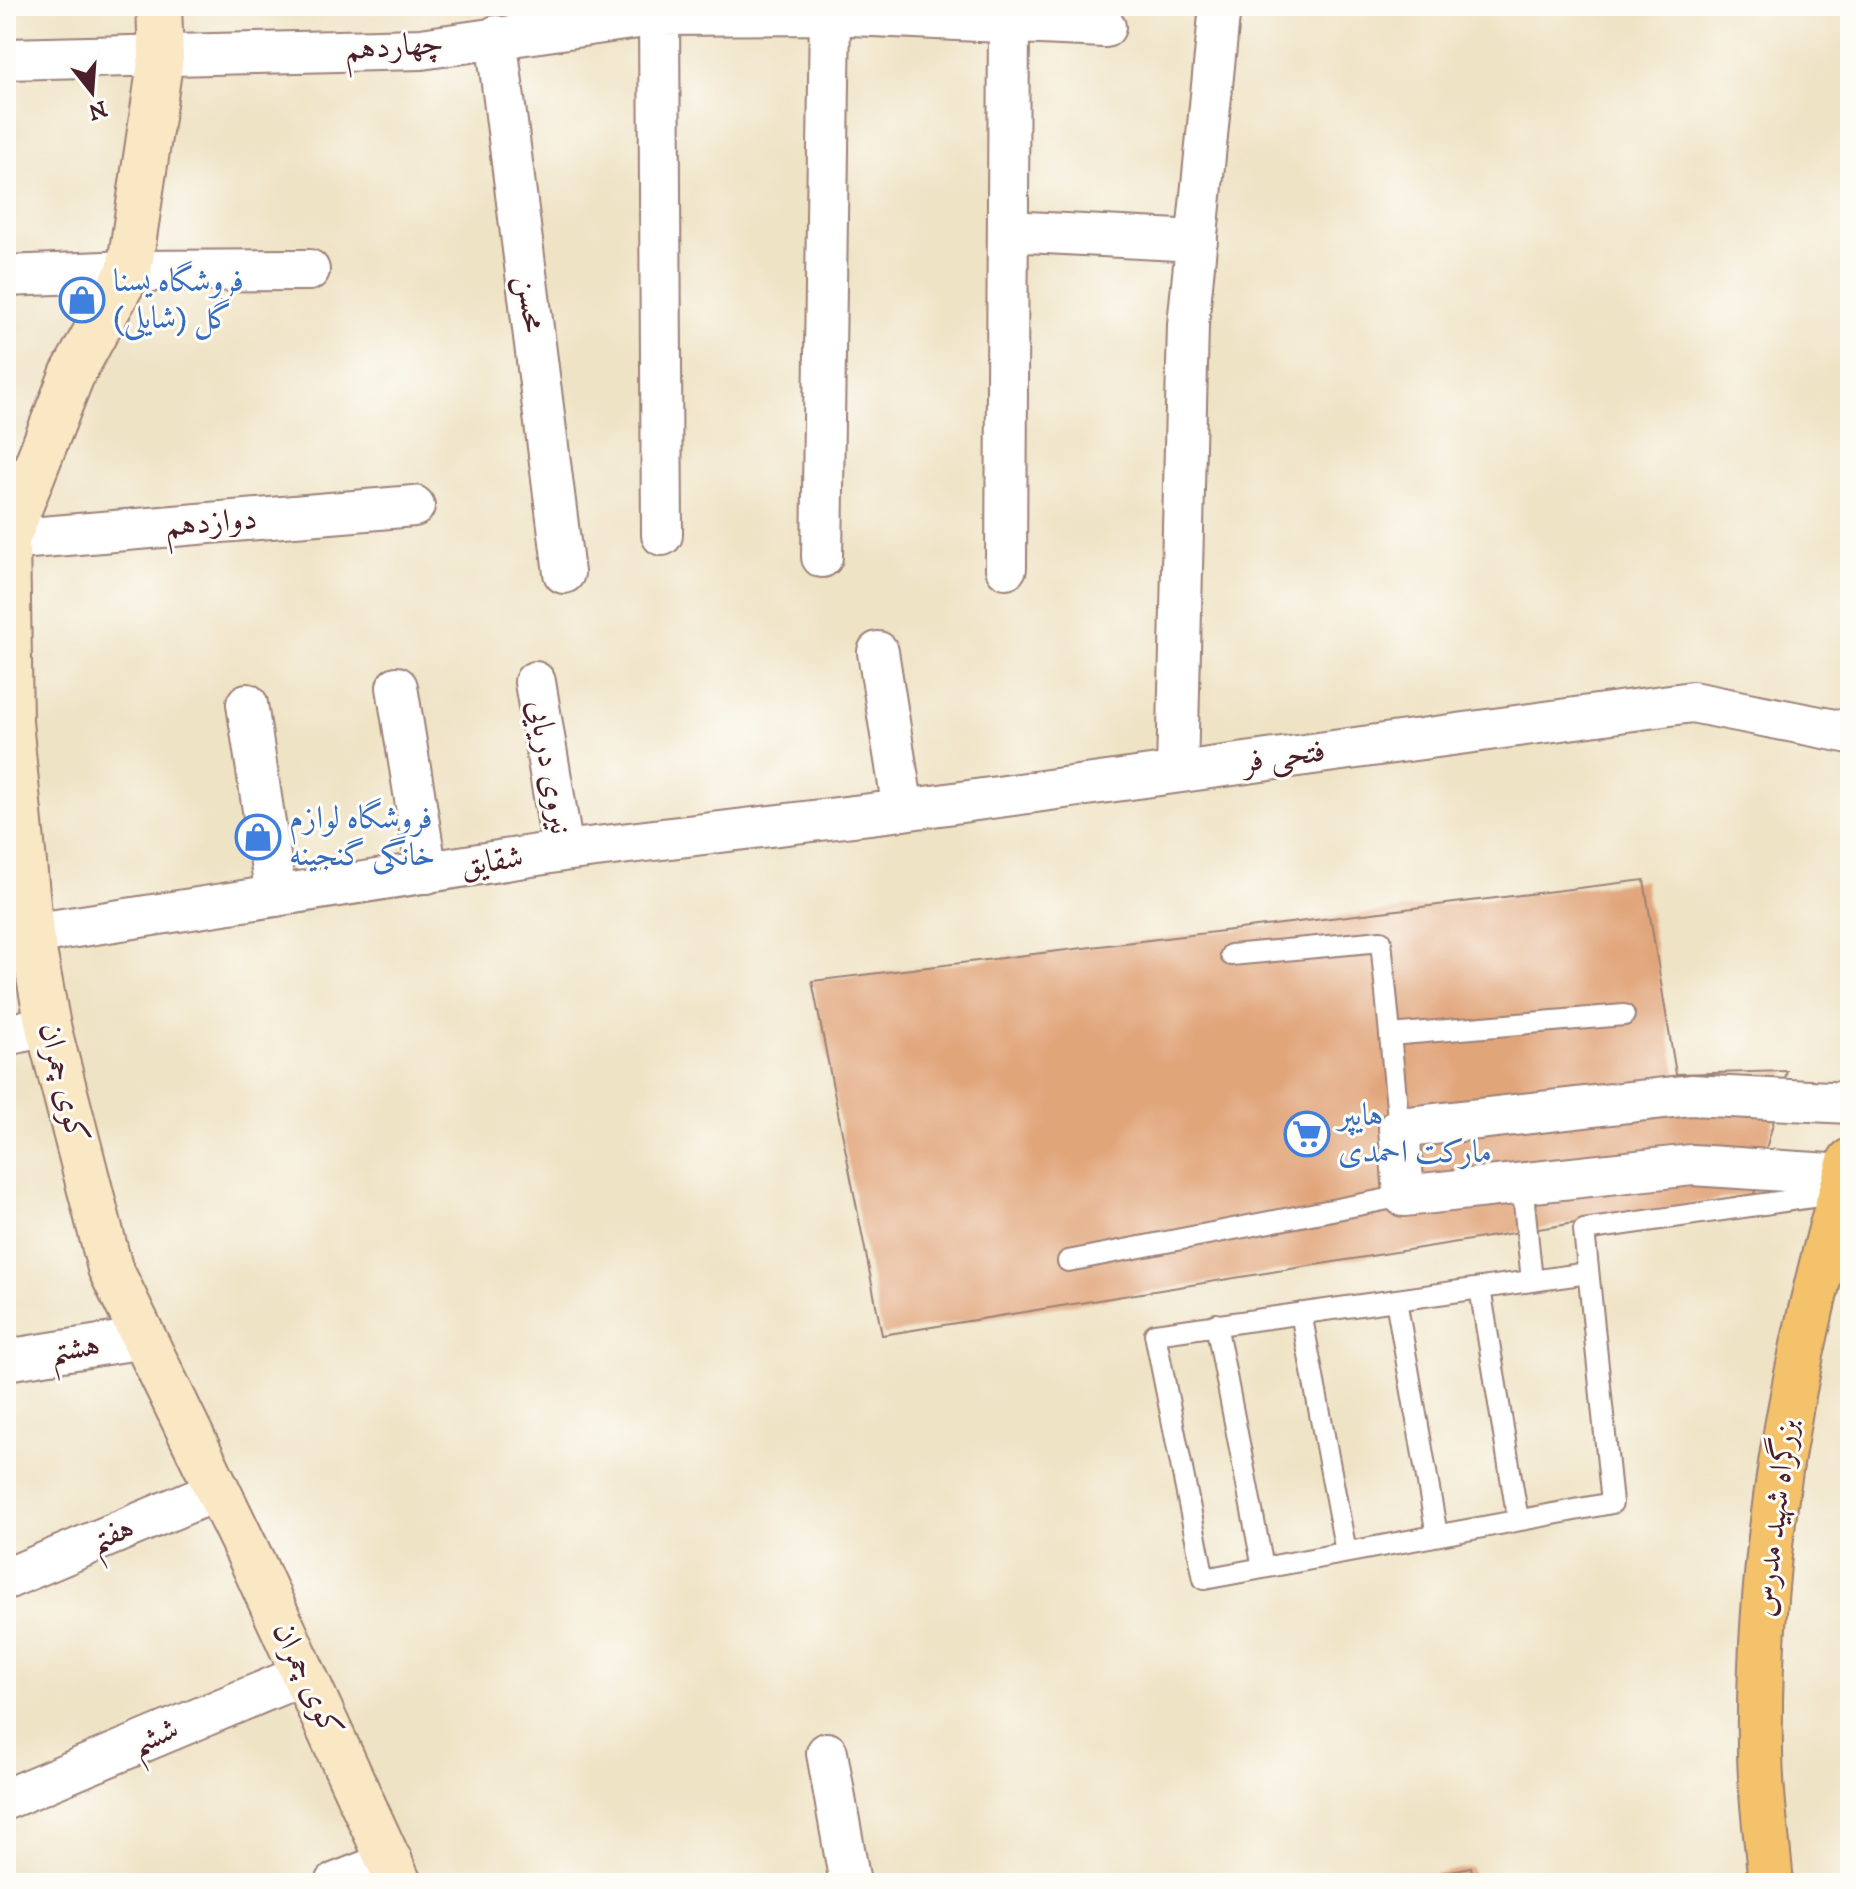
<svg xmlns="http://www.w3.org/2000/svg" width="1856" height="1889" viewBox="0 0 1856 1889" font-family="'IM FELL DW Pica',Amiri,serif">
	<rect width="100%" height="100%" fill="#fdfcf7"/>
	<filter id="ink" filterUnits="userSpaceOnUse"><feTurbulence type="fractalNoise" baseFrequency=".0125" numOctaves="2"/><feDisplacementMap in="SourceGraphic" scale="16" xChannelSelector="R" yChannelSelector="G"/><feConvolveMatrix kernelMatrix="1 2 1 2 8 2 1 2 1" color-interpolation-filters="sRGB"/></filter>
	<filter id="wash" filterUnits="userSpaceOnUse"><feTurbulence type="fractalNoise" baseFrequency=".006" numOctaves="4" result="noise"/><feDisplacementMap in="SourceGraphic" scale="32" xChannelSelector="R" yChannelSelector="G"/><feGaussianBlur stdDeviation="1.8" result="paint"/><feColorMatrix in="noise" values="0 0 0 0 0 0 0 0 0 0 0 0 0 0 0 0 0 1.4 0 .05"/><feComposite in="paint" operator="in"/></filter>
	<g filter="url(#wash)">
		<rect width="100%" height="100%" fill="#efe3c5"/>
		<g id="blocks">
			<path fill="#e1a57a" d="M1644,880L1676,1074L1787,1071L1754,1194L882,1335L812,981Z
				M1471,1867L1475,1883H1437L1435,1874Z
				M1427,1876L1428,1883H1400V1882Z"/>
		</g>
	</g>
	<g filter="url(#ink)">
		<use href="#blocks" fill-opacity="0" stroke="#9c8178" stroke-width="2"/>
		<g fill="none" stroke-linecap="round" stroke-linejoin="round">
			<g stroke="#9c8178" stroke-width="24">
				<path id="lane" d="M1231,955L1381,941L1399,1128
					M1390,1035L1624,1015
					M1522,1183L1532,1281
					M1068,1261L1404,1196
					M1588,1273L1155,1334L1204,1579L1612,1503L1584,1230L1840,1193
					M1480,1288L1518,1520
					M1396,1300L1437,1535
					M1301,1313L1346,1552
					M1216,1324L1263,1568"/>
			</g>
			<g stroke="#9c8178" stroke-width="44">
				<path id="street" d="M659,15L662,535
					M496,36L564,573
					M6,59L421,49L659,15L830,14L1105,27
					M1008,231L1197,241
					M6,276L129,271L309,270
					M6,540L414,506
					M822,557L830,14
					M1006,568L1009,22
					M878,652L903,810
					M535,682L563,851
					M397,687L427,873
					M247,704L276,896
					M1177,772L1188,325L1220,6
					M31,934L563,851L903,810L1692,702L1850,733
					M6,1035L48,1026
					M1846,1175L1692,1165L1404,1196L1399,1128L1691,1095L1850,1103
					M6,1360L144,1338
					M6,1579L218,1490
					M827,1753L850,1883
					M6,1799L305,1674
					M336,1883L392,1861"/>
			</g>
			<g stroke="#9c8178" stroke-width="48">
				<path id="secondary" d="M159,6L161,57L129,271L72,375L7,540L10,722L31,934L48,1026L110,1268L253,1563L399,1883"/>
			</g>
			<g stroke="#9c8178" stroke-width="48">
				<path id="highway" d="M1771,1883C1767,1839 1760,1794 1760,1749C1757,1548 1794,1353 1850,1161"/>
			</g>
			<use href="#lane" stroke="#fff" stroke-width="20"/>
			<use href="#street" stroke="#fff" stroke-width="40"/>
			<use href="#secondary" stroke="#fae7c3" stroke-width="44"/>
			<use href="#highway" stroke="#f3c26a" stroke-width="44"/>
		</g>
	</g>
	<defs>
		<g id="shop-ring" transform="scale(2.3)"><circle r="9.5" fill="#fdfcf7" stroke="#3f7fe0" stroke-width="1.5"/><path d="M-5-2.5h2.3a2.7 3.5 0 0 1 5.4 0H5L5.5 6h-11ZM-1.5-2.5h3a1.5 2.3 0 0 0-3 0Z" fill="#3f7fe0"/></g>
		<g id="supermarket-ring" transform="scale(2.3)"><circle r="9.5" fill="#fdfcf7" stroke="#3f7fe0" stroke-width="1.5"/><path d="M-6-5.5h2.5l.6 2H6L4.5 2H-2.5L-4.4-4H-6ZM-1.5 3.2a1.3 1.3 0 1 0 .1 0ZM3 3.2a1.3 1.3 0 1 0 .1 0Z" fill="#3f7fe0"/></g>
	</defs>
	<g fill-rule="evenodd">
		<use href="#shop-ring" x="82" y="300"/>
		<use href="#shop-ring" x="258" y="837"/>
		<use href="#supermarket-ring" x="1307" y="1134"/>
	</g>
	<g text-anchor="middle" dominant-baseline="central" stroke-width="6" stroke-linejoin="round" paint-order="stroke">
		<g font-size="32" fill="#4a1f2b" stroke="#fdfcf7">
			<text transform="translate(394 47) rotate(-4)">چهاردهم</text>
			<text transform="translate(530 304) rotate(83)">محسن</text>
			<text transform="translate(211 523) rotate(-5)">دوازدهم</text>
			<text transform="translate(1284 757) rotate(-8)">فتحی فر</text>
			<text transform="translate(549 767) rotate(80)">نیروی دریایی</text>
			<text transform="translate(492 862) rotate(-9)">شقایق</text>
			<text transform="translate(63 1083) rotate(76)">کوی چمران</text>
			<text transform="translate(75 1349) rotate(-9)">هشتم</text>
			<text transform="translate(1776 1518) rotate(-83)">بزرگراه شهید مدرس</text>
			<text transform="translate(112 1535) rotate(-23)">هفتم</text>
			<text transform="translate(307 1680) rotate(65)">کوی چمران</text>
			<text transform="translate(155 1737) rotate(-23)">ششم</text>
		</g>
		<g font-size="32" fill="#366cbe" stroke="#fdfcf7" text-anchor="start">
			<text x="113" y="282">فروشگاه یسنا<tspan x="113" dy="37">گل (شایلی)</tspan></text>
			<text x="289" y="819">فروشگاه لوازم<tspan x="289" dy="37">خانگی گنجینه</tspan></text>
			<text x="1338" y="1116">هایپر<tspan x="1338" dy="37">مارکت احمدی</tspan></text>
		</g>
	</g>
	<rect width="1856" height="1889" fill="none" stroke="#fdfcf7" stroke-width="32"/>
	<g transform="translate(92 92) rotate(163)" stroke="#fdfcf7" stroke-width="6" paint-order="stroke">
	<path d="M0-6L14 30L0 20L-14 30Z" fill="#4a1f2b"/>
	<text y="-12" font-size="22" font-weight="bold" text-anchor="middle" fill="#4a1f2b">N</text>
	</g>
</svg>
